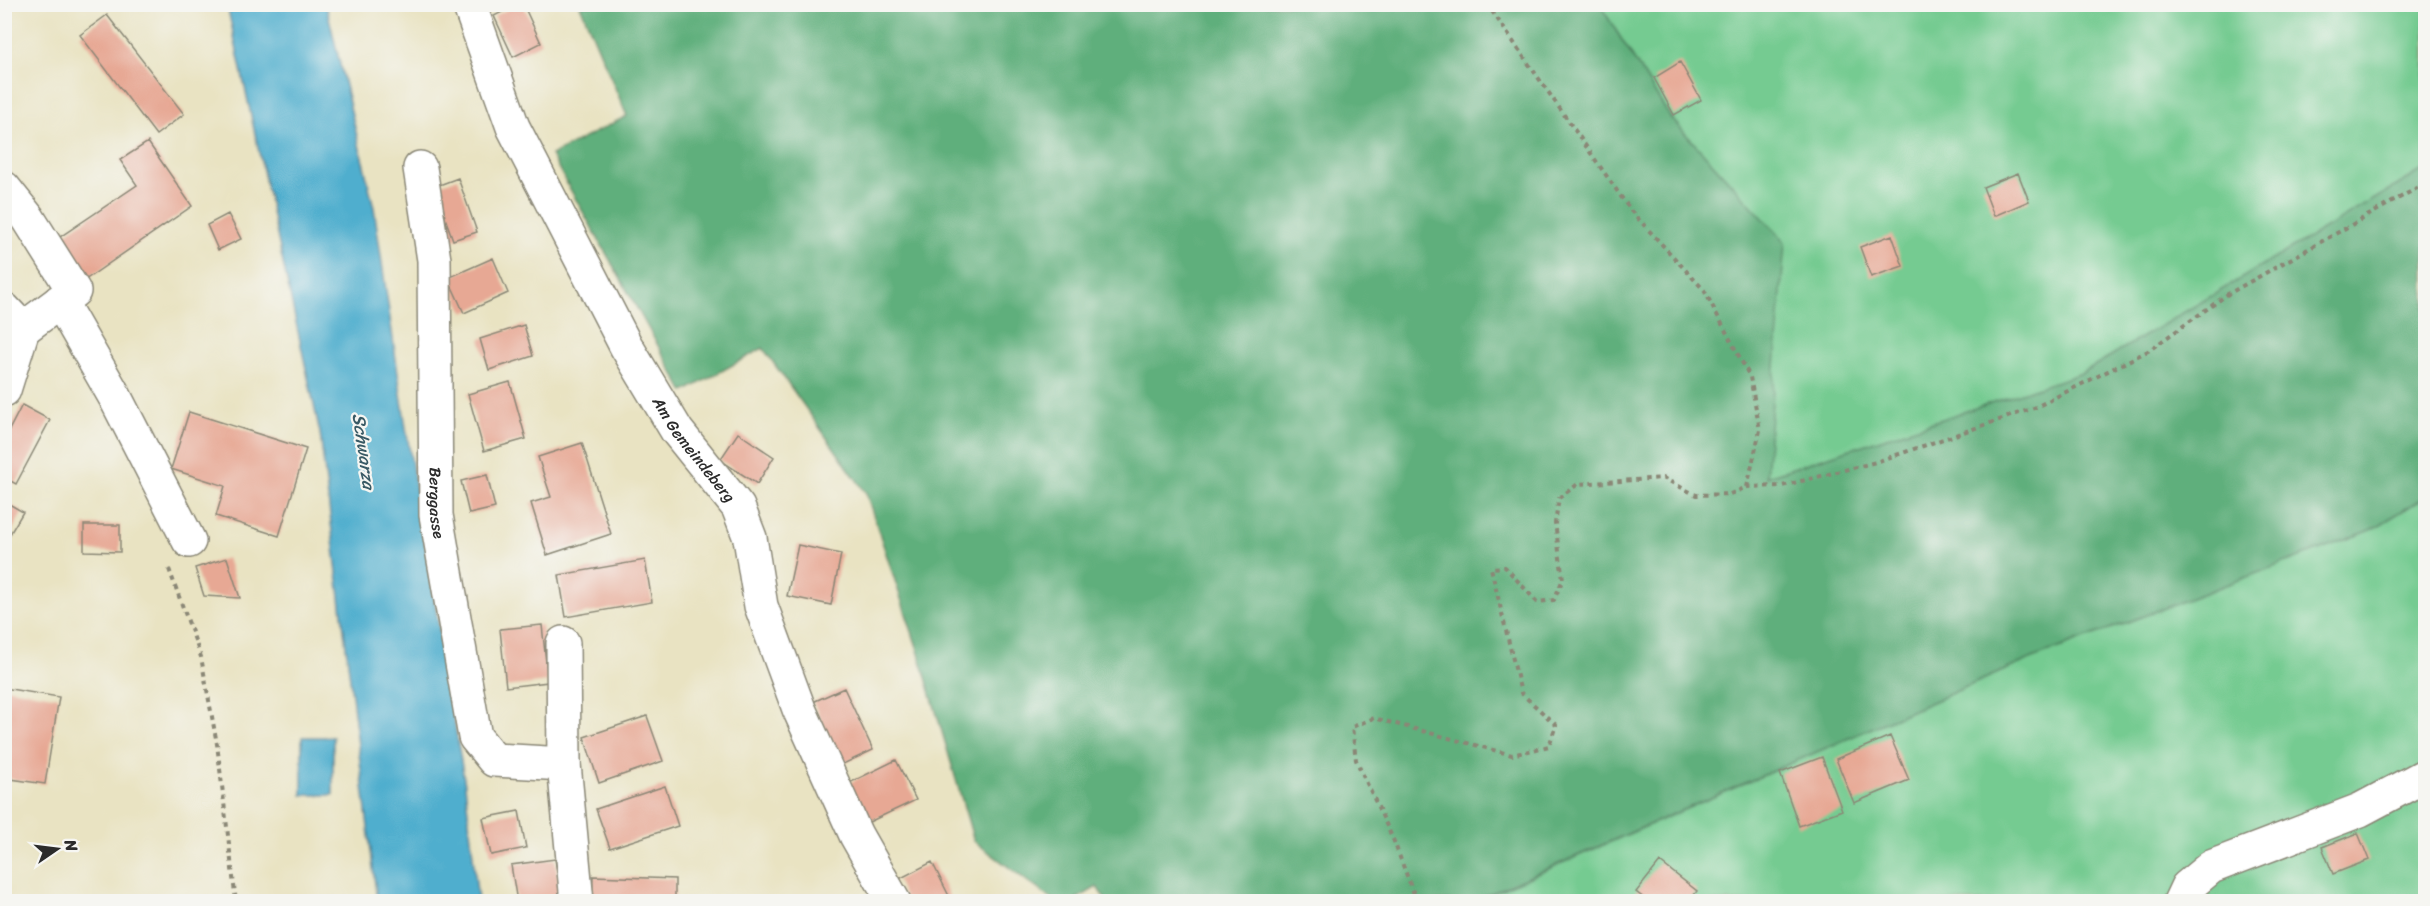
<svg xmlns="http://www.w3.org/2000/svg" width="2430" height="906" viewBox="0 0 2430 906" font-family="Sriracha,sans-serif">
	<rect width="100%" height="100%" fill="#f6f6f2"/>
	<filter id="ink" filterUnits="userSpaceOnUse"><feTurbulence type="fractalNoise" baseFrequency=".0167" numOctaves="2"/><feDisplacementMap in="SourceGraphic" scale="12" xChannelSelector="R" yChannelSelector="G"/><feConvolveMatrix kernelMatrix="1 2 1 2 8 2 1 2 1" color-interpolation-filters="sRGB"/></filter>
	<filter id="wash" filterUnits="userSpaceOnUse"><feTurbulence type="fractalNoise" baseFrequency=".008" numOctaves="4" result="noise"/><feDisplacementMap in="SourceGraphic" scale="24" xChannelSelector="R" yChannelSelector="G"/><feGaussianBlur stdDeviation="1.35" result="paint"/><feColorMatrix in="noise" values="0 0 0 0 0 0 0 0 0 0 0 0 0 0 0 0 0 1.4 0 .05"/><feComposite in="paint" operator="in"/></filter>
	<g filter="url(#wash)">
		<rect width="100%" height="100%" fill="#e9e3c2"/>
		<path fill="#74cb91" stroke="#507b5e" stroke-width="1.5" d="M1600,5H2425V169L2082,373L1765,477L1784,242L1670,117Z
			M2425,497V901L1473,902L2035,657L2371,530Z"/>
		<path fill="#5faf7b" stroke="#456d53" stroke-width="1.5" d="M580,5H1600L1670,117L1785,242L1766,477L2082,373L2425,169V497L2371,530L2035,657L1473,901L1199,902L1195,894L1182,901L1107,902L1097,887L1073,901H1054L974,841L918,650L866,493L763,348L684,392L551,155L627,116Z"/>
		<path fill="#4faece" stroke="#3d6c7c" stroke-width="1.5" d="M227,5H326L374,208L406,428L465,785L478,901H377L320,433Z
			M302,737H333V795H302Z"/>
		<g id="blocks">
			<path fill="#e7a894" d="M518,4H523L541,43L513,57L494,16Z
				M107,15L184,114L156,135L80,35Z
				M1680,62L1701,100L1674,115L1654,78Z
				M148,142L192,206L85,280L57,239L137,185L120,160Z
				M2018,173L2029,201L1994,216L1983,187Z
				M458,178L477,232L453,240L434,187Z
				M228,214L241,239L218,250L207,225Z
				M1892,235L1903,266L1871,277L1860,247Z
				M493,258L508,293L464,313L448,278Z
				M524,325L533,356L489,370L480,339Z
				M510,382L526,439L484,451L468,394Z
				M22,405L50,420L16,484L5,478V438Z
				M189,412L306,449L279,536L216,516L225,486L171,469Z
				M738,433L774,457L757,484L720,460Z
				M582,443L611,534L547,555L531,503L551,497L538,457Z
				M487,475L495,508L469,514L461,481Z
				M4,501L23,512L4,544Z
				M84,525H120V552L84,551Z
				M798,545L841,554L831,605L787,596Z
				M227,558L240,598L204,596L195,568Z
				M645,560L652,602L566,617L559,575Z
				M542,625L548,682L506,687L500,629Z
				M4,688L59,697L45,784L4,778Z
				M844,688L873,750L841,765L813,702Z
				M647,716L663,761L599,783L584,737Z
				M1890,736L1909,780L1854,803L1836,759Z
				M1822,757L1842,810L1799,826L1780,773Z
				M896,760L916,800L867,823L847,784Z
				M665,786L678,826L610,848L596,809Z
				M519,811L526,848L491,855L483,818Z
				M2358,833L2369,860L2333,874L2322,847Z
				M555,859L562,902H517L511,865Z
				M932,862L952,902H907L897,880Z
				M1660,862L1697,891L1689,902H1649L1636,892Z
				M593,876L675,879V902H592Z"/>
		</g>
	</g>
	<g filter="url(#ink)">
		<use href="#blocks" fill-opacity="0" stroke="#8a8776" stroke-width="1.5"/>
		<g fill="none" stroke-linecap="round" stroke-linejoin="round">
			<g stroke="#8a8776" stroke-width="36">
				<g id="minor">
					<path id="s1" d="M469,4L513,127L626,346L677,431L738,507L750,538L761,606L799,709L856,835L894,902"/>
					<path id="s2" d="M420,168L434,260L436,515L475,737L494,760L564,764L577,902"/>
					<path d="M4,188L28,218L74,291L23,329"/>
					<path d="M60,301L115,397L189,541"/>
					<path d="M4,309L23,329"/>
					<path d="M4,390L23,329"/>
					<path d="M563,643L564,764"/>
					<path d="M2180,902L2187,887L2211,867L2360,810L2426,775"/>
				</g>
			</g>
			<path stroke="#8a8776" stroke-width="4" stroke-dasharray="4.5 4.5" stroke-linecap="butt" d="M1747,487L1782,486L1876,462L2034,408L2148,351L2228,294L2426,183
				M169,569L201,657L217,744L236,902
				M1417,902L1393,839L1356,760L1352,727L1374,718L1512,755L1549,746L1556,725L1521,693L1491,568L1505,567L1537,602L1554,600L1563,579L1555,523L1559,498L1578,484L1663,478L1696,495L1730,494L1747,487L1760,430L1750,377L1704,290L1631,211L1487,4"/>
			<use href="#minor" stroke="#fff" stroke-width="33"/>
		</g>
	</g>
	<g text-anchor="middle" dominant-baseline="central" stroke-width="4.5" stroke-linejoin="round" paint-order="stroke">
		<g font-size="16" fill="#2b2b2b" stroke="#f6f6f2">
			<text stroke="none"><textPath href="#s1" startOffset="501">Am Gemeindeberg</textPath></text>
			<text stroke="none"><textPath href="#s2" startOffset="336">Berggasse</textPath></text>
		</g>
		<g font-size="18" font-style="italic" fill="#385964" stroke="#f6f6f2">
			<text transform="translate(364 451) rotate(82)">Schwarza</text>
		</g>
	</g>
	<rect width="2430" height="906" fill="none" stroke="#f6f6f2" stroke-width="24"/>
	<g transform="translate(57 849) rotate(76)" stroke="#f6f6f2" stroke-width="4.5" paint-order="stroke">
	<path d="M0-4.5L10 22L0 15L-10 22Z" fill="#2b2b2b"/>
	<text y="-9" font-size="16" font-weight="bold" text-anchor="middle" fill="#2b2b2b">N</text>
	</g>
</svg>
